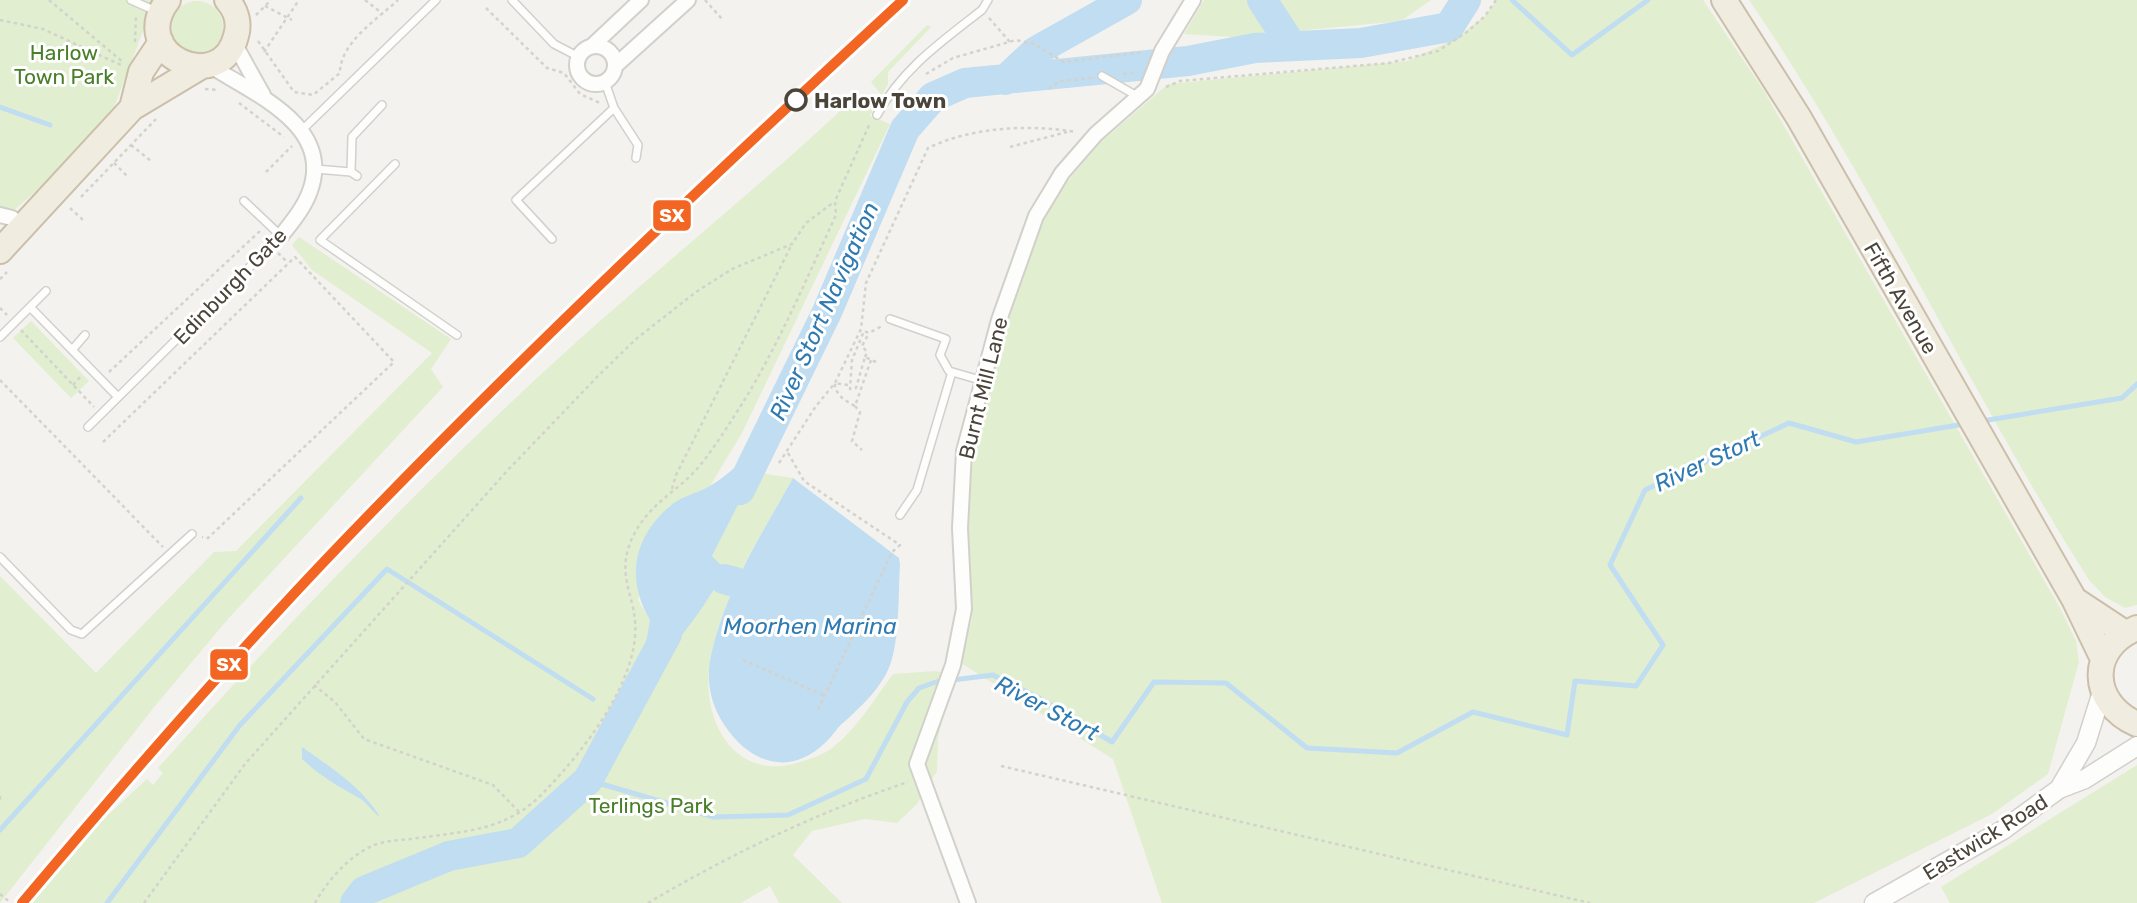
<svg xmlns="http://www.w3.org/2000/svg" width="2137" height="903" viewBox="0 0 2137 903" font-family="Rubik,sans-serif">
	<rect width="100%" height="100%" fill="#f4f2ee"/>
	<path fill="#e1eecf" d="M0,0H155L105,131L12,212L0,211Z
		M1204,0H1431L1401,21L1233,37L1184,34Z
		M1497,0H1703L1764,91L2061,610L2076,641L2079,662L2048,774L1992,814L1814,903H1162L1113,759L961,663L972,619L963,493L977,413L1009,301L1030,247L1056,195L1101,142L1168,84L1407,61L1455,39L1485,16Z
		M1749,0H2137V605L2125,608L2105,597L2089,580C1969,391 1876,185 1749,0Z
		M171 27a26 26 0 1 1 52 0a26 26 0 1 1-52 0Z
		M927,25L931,27L888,72V84L870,116L890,124L742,433L710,486L669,506L638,600L650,620L643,659L700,611L709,592L724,579L712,556L752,472L793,478C760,536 722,595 710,662C700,722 736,785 803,761C813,758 824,754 832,748C857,729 875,698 893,674L935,671L953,674L938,738L937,771L917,804L897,823L865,819L812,831L793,855L842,903H779L770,886L741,903H32L96,826L147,779L153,785L163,773L158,768C274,638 395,512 522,392C630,290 747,199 855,97L867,109L881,94L871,82Z
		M299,237L451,339L431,369L443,387L228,619L155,706L0,903V576L96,673L214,552L236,551L432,353L312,270L292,245Z
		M31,321L89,381L71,398L13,338Z
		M2137,765V903H1950L1941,887Z"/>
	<path fill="#c0ddf1" d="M1138,63V69L1059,78L1058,72Z
		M758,454L750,481L712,556L722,566L724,579C711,590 707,602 697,615C683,634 668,654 649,669L643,659L650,620C626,580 633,538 669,507C679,497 695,494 708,487C726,478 738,461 758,454Z
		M793,478L899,558L900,565C898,594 900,638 890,665C882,687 861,707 844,722C837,727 833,736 826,742C790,777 751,764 725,726C712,707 706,684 710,661C723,594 760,537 793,478Z
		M302,747C331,768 361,786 380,817C372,812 367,802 359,798C338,786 320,776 302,759Z"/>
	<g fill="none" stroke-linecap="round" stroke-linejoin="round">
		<path stroke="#c0ddf1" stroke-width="5" d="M1512,0L1572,55L1648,0
			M0,107L50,125
			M1982,421L2122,398L2137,384
			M588,780L714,817L788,815L866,779L907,702L919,688L936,682L993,675L1039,698L1112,742L1154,682L1226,683L1307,748L1397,753L1473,712L1567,735L1575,681L1636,686L1663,645L1610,565L1645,490L1789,423L1856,442L1965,424
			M0,830L301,498
			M107,903L240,725L387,569L593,699"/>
		<path stroke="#c0ddf1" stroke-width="30" d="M1262,0L1292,46
			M1005,80L1036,51L1127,0
			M740,490L827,312L905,129L933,97L965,83L1188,61L1255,48L1361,43L1449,27L1466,0
			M724,579L735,582
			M355,903L364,891L449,856L518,843L588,780L667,634"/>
		<g stroke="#d2d0cb" stroke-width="10">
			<path id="service" d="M131,0L156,11
				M512,0L554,44L579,57
				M1102,76L1137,96
				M605,82L614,108L638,145L636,158
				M877,115C902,69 941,42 982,10L988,0
				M301,131L436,0
				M395,164L320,240L457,335
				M315,169L351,172L357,176
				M351,172L352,137L382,105
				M552,239L516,200L614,108
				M31,308L118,397
				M890,319L946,339L940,355L949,371L980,380
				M0,337L46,291
				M72,350L85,335
				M88,427L281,236L244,201
				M900,515L917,490L952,372
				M0,557L71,630L82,634L192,534"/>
		</g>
		<g stroke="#d2d0cb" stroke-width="18">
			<path id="minor" d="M234,43L263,95
				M577 65a19 19 0 1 1 38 0a19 19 0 1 1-38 0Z
				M591,47L641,0
				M209,65C252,93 334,125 310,191C304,208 292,222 281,236
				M615,66L688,0
				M0,215L12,218L22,228
				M968,903L917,764L953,665L964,609L960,528L964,451L999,320L1036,216L1050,193L1062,173L1096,134L1147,89L1162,51L1193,0"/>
		</g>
		<g stroke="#d2d0cb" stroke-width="21">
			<path id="tertiary" d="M2059,789L2086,743L2102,692
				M1874,903L2003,830L2059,789L2085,779L2137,746"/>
		</g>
		<g stroke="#ccbfa9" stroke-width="28">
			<path id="trunk" d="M168,0C126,55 221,97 236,36C240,23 236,10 227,0
				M1724,0L1799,118L2074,599L2103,659
				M132,108L141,72L161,42
				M0,251L132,108L202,66
				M2075,600L2125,633
				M2137,628C2087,648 2090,704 2137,724"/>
		</g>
		<path stroke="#d3d2cc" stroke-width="2.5" stroke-dasharray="3.5 3.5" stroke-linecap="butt" d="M49,0L124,63
			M365,0L383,14
			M705,0L722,19
			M265,6L292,20
			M486,8L547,68L564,73L580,94L600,103
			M256,15L271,0
			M989,18L1010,42
			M0,20L43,29L121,65
			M258,41L294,92L313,95L340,73C340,42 378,19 398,0
			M135,42L136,14
			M264,52L299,0
			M926,74L953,58L1016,40L1034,44L1064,62L1144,52
			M1123,74L1137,72
			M1166,87L1180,81L1389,63L1438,51L1467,32L1485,16L1496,0
			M205,89L219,90
			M1049,89L1060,81L1092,78
			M239,103L284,137
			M131,145L151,161
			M1010,147L1067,132
			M114,163L128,177
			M266,172L292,146
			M81,197L156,119
			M70,208L83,220
			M278,253L288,263
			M0,279L7,272
			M0,308L7,315
			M21,330L94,407
			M865,357L867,352L862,346L869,333
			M876,362L865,357L856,388L850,389L852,360L864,331L869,333L882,326
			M109,372L260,231
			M0,380L163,547
			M73,385L82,375
			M848,385L835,383V389L843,399L855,406L871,360
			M855,406L860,412L852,441L862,450
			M103,442L295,257L394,362L208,538L202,537
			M788,453L804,481L900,545L892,552L817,712
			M779,463L816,406L835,383L861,329L866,283L928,148C972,127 1028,124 1076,132
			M672,489L676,475L792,244
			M743,660L825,696
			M314,685L335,702L364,739L493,785L521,814
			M1001,766L1590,903
			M0,796V802
			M0,894L11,903
			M144,903L245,764L507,471L598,376L636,339L696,292L732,269L792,244L806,223L834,202
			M315,903C326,883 348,857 370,847C381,841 399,840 411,839C465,831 507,832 546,790C583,751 630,691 635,637C639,595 610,575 637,529C654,501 676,492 696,470C710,454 722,435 733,418C775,354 804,284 836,215L835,201L870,123
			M648,903C731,854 816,813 908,782"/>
		<use href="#service" stroke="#fdfdfc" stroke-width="7"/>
		<use href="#minor" stroke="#fdfdfc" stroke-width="14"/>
		<use href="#tertiary" stroke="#fdfdfc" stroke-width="18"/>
		<use href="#trunk" stroke="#f0ece0" stroke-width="24"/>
		<g stroke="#fff" stroke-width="16">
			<path id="rail-1" d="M22,903C124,782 228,662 338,547C519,358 710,178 903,0"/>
		</g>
		<use href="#rail-1" stroke="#f26522" stroke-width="10"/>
	</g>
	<circle fill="#fff" stroke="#4b4439" stroke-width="3.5" cx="796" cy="100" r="10"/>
	<g text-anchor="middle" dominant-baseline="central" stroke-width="6" stroke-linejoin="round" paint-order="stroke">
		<g font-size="21" fill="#4a7f2a" stroke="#fff">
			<text x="64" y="52">Harlow<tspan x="64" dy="24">Town Park</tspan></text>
			<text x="651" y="805">Terlings Park</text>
		</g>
		<g font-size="21" font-weight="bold" fill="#4b4439" stroke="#fff" text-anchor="start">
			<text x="814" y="100">Harlow Town</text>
		</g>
		<g font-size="21" fill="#4b4439" stroke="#fff">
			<text transform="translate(230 286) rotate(-46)">Edinburgh Gate</text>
			<text transform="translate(1901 298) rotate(60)">Fifth Avenue</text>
			<text transform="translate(983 388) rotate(-76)">Burnt Mill Lane</text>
			<text transform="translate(1985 837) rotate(-32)">Eastwick Road</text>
		</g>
		<g font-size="23" font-style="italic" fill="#2e7ab2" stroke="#fff">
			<text transform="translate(824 311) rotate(-66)">River Stort Navigation</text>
			<text transform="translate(1707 461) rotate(-25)">River Stort</text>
			<text x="810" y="626">Moorhen Marina</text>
			<text transform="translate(1047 708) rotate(28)">River Stort</text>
		</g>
	</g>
	<g stroke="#fff" stroke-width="2.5">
		<rect x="652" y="199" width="40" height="33" rx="7" fill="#f26522"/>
		<rect x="209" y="648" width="40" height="33" rx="7" fill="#f26522"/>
	</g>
	<g font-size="19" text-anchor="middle" font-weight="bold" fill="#fff">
		<text x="672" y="222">SX</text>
		<text x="229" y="671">SX</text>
	</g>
</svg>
